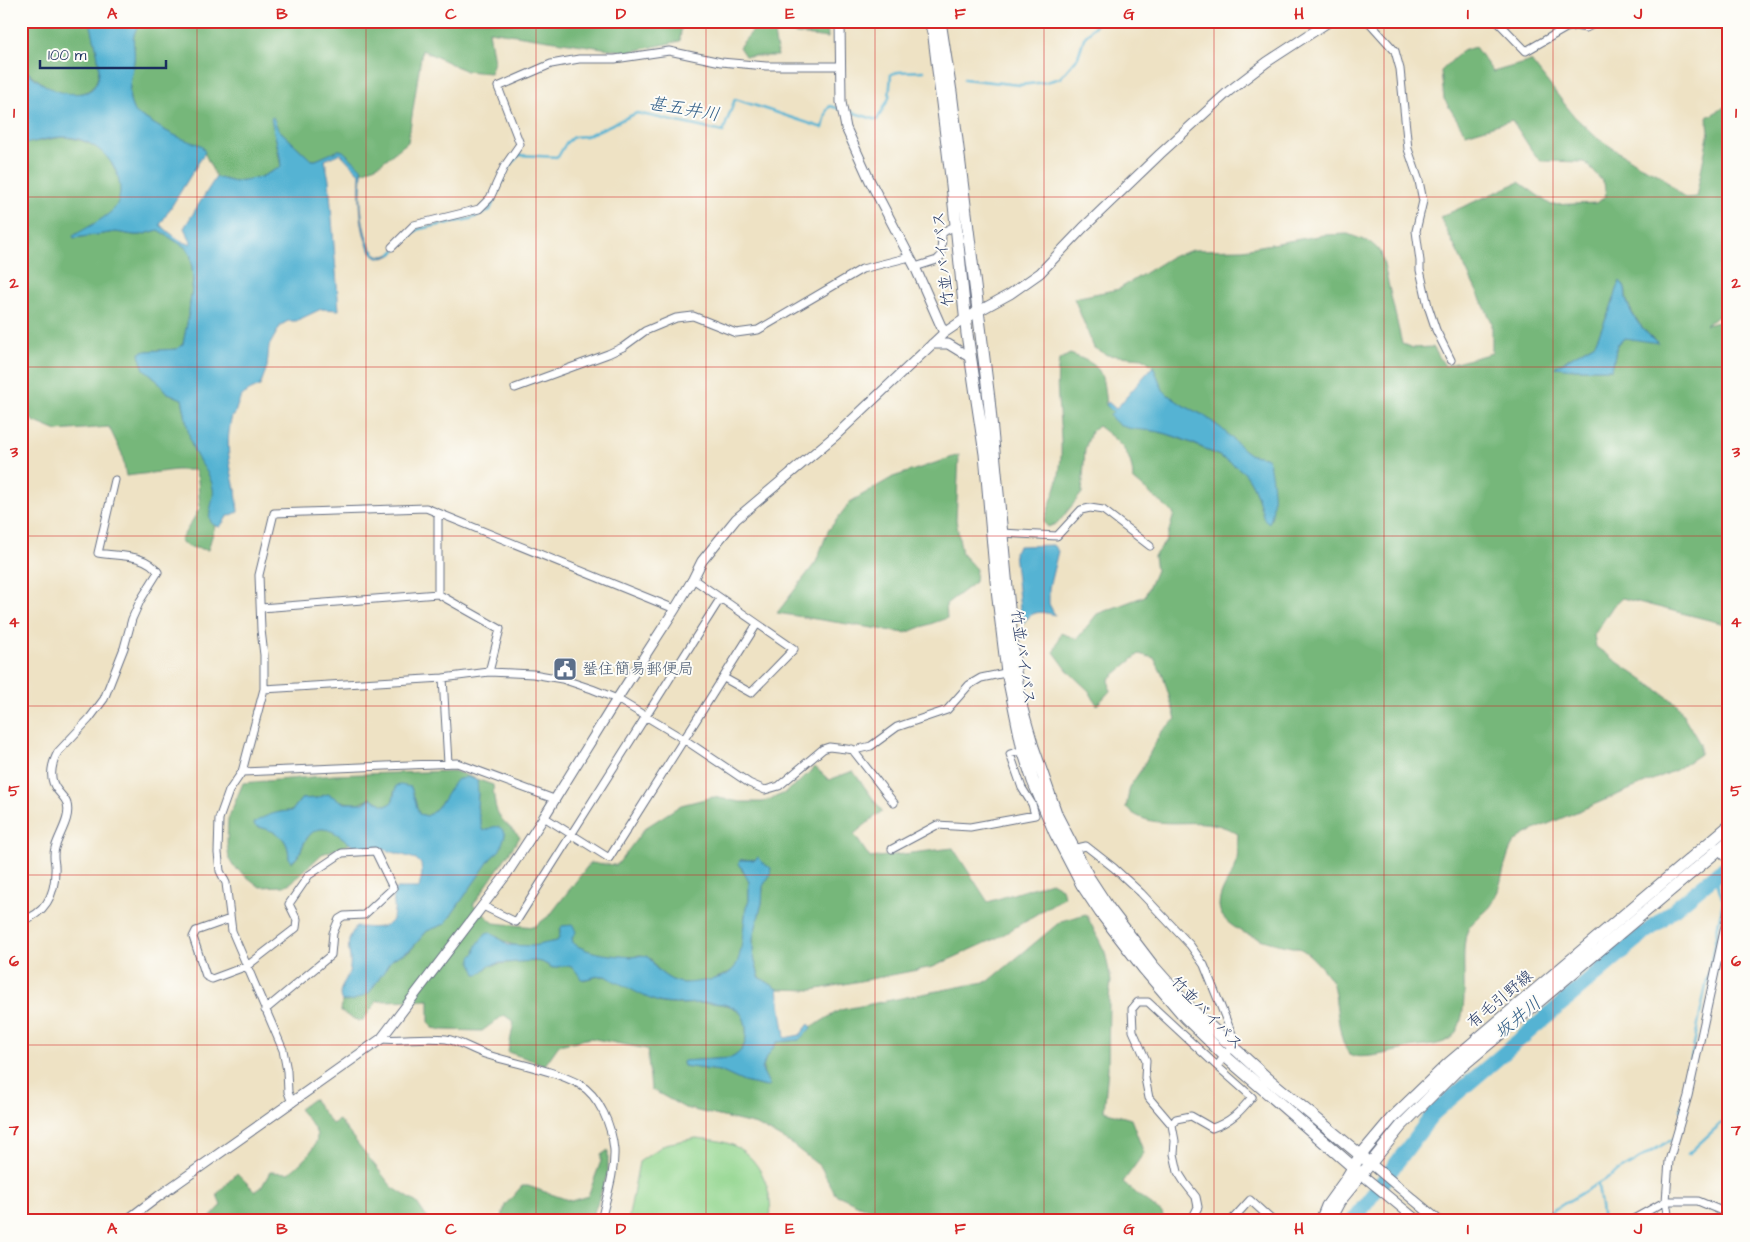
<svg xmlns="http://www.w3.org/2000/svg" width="1750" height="1242" viewBox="0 0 1750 1242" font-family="'Architects Daughter','Klee One',sans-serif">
	<rect width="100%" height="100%" fill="#fdfcf7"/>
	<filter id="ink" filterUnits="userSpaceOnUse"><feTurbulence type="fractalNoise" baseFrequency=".02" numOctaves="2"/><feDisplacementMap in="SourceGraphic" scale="10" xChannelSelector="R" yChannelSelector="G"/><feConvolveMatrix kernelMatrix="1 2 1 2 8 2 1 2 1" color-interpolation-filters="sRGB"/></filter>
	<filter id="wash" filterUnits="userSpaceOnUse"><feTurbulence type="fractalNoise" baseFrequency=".0096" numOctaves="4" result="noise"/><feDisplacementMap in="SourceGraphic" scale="20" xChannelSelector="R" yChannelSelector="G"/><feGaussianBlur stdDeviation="1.12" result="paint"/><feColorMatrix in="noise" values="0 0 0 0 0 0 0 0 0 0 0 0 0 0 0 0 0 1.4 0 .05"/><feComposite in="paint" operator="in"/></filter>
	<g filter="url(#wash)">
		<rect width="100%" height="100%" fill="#eee2c4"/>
		<path fill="#93d68f" stroke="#578276" d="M696,1138C706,1139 717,1140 727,1143C759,1153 774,1190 770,1221H628L639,1162L665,1144Z"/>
		<path fill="#76b77a" stroke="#48736c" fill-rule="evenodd" d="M21,21H90C95,43 112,89 79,94C70,95 60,95 52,90C41,83 31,74 21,67Z
			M141,21H682L680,41L629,52L489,31L494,62L490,73L466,71L422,50L408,142L380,164L362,172L361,168L343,151L339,150L316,160H311L278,129L272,117L281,167L261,177L234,182L216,177L201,146C179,139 165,131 146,119C141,116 134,113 132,107C126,94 132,75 134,61C136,42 128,40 141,21Z
			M761,21H827L828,38L782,32L774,34L778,56H745L739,47Z
			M1475,47L1493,72L1531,61L1574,116L1596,137L1637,164L1659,174L1685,198L1696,197L1709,131L1707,117L1729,105V258L1719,264L1729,275V307L1706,325L1729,319V625L1622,598L1613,606L1594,635L1596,647L1676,703L1700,744V754L1676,770L1536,829C1529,833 1521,836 1516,841C1504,851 1503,890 1490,907C1483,915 1470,922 1467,932C1457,959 1477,1029 1444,1042C1434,1046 1421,1046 1410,1048C1395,1051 1369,1059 1354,1056C1337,1053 1338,996 1332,982C1326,972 1309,951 1298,948C1277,945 1220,932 1219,906C1219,892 1229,880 1235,868C1239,858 1237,844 1238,834C1230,829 1222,826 1213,824C1183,819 1151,831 1126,808L1130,786L1141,770L1161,732L1176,719L1163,676L1154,658L1139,654L1109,679L1110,691L1097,705L1089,691L1068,671L1054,652L1061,633L1077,639L1097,614L1145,596L1156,570L1154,556L1166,541L1174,514L1133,479C1132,451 1119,442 1098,426L1091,432L1085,449L1082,493L1058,523L1048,527L1044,523C1049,505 1058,486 1060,468C1065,432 1053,395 1059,360L1070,354C1104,366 1102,371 1106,405L1114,412L1125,427C1136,429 1148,429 1159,432C1180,437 1235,460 1247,476C1256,488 1260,505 1264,519L1271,520L1272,484L1267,459L1265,457L1251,455L1244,450L1222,429L1203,415L1184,406L1168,395L1163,390L1153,366L1143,358L1107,355L1094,348L1074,298L1119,289L1171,257L1193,250L1243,249L1323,235L1348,234L1371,243L1381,252L1402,344L1413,348L1433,347L1445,366L1492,353V322L1440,217L1519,182L1551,205L1597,203L1606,196L1604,183L1585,162L1543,161L1536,157L1512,120L1466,134L1444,99L1441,71L1462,51ZM1620,281C1629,291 1624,293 1628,303C1633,318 1645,332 1657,342L1625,338L1617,344L1612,369H1574L1556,366L1595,343L1610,310Z
			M63,137C75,138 89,142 99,149C115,162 129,189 115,208C107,218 84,231 74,238L116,232L134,235H141L158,230L185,247L191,256L193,280L188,319L183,344L177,349L146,351L144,369L154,377L166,392L182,399L192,446L196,455L206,468L213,485L214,493L213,503L210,510L211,522L215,526L208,550L189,547L180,541L200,508L198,480L195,470H176L126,476L122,454L109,427L57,431L33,421L21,403V144Z
			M959,455L956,520L962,554L976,569L975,582L946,604L947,618L905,633L777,613L816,562L828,531L850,502L893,477Z
			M815,767L829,780L853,771L882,811L854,834L870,858L953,848L988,902L1051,882L1062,888L1064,897L1001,936L933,967L813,990L778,989L759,977L753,953V938L762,903L763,886L770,875L760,859L740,860L742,871L746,875L749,882V901L746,908C744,921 743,955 737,965C729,978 691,987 676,982C666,978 655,969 651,959C648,958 643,955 640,955C637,955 634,957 632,957C613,956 589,955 573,943L572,938L560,929V937L557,941C534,948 513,951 494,934L477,949L475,953L485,970L488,966C498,964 535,959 542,962C546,964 549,967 553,968C571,963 572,966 584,980C590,978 597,976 603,976C616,977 644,997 658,1002C688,1011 751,985 746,1038C745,1047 739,1054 731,1058L683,1061L682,1063L683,1066L720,1071L744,1082L767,1087C760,1065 763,1060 777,1042L799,1040L812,1027L840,1010L989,981L1061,921L1086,914L1105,952L1111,981L1109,998L1108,1069L1104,1111L1131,1119L1144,1153L1123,1182L1137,1194L1162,1213L1164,1221H894L835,1194L821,1167L790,1143L757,1125L685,1108L651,1089L647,1049L590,1038L559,1045L545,1065L508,1052L514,1022L504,1015L482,1031L443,1030L433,1028L429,1022V1000L377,1001L363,1020L358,1021L341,1012L342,1001L346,1002L369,993L383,973L389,962L394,958L410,951L427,931L445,924L491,858L500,850L493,827L484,831L482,829L477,807L478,793L448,794L434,811L427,816L419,814L411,787L394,792L393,800L389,805H384L371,798C353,809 342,800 323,795L317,798L301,799L292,811C276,811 269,815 258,827C278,830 289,839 289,859L294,861C300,855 302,847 306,840C318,818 338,833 350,844L322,854L292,882L284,886L260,887L233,866L229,859L227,843L228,819L243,783L334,775L454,771L493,785C495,817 498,816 520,837L473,905L494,923L534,927L550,915L590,863L617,865L645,828L681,805L713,797L740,802H763L785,793L799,782Z
			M313,1099L332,1124L339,1120L392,1187L417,1203L429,1221H207L221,1206L217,1194L237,1173L255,1191L261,1188L270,1172L289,1173C298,1166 322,1145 316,1132C312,1124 305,1116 299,1109Z
			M608,1150V1172L591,1221H501L505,1205L522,1186H528L571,1201L588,1196L601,1161V1155Z"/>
		<path fill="#54b3d3" stroke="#387198" d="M90,21H141C128,40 136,42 134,61C132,75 126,94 132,107C134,113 141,116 146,119C165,131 179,139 201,145L205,152L160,225C169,231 178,242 190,244L191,242L184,228L216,177L234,182L261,177L281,167C280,150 274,135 271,118L273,117L278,129L311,160H316L339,150L343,151L361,168L362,172C362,183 360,194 361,204C362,221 368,270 393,252L394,253C358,279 359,192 360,174L340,153L325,160L329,180L339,310L321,309L296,321H288L281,325L269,346L267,367L260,386C239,395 241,395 234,416H232C225,444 229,461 235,489H236L238,512L227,517L220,527C200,524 216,502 213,488C210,471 198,463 193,448C187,433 186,414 182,399L166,392L154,377L144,369L139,355L141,352L146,351L177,349L183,344L188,319L193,280L191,256L185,247L158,230L141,235H134L116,232L74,238L73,236C86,228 103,220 114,209C118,204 120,197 120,191C121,162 92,136 63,137C49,137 35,143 21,144V67C41,83 55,97 83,93C91,92 96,86 98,78C102,64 93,36 90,21Z
			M1620,281C1628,290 1624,292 1627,302C1632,318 1645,333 1658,343L1625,338L1617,344L1612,369H1574L1555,367L1595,343L1610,310Z
			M1153,366L1163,390L1168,395L1184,406L1203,415L1222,429L1244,450L1251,455L1265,457L1268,459C1272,476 1277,507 1269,523L1264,519C1260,505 1256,488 1247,476C1235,460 1180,436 1159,432C1143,428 1120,433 1110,415L1113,412L1106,405L1108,402L1116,409Z
			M1053,545L1058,551L1049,588V604L1055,615C1040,611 1032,610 1023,624L1021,618L1014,552L1019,546Z
			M467,777L477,780L478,793L477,807L482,829L484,831C493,826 501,823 505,835L500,850L491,858L445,924L427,931L410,950L394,958L389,963L383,973L369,993L352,1001H342C336,992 346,981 349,972C354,954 341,946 356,927C372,927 393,932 394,911C395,904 392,898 394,891L397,888H419L422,874L421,864L416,859L376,847L356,849C340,835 319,815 304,843C300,851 299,858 291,862L289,859C289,835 275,831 255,826L254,823C265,815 279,811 292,811L301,799L317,798L328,794L345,803H364L371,798L384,805H389L393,800L396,786L400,785L411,787L419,814L427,816C442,807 446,793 456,780Z
			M758,857L764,864L771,868L770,875L763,886L762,903L753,938V953L759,977L778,989L785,1038L800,1035L809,1024L812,1027L799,1040L777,1042L765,1060L762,1070L770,1086L767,1087L744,1082L720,1071L683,1066L682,1062L683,1061L731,1058C739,1054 745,1048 746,1038C751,985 689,1010 659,1002C644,998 629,987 614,981C611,979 607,976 604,976C596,975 588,980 581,979C573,964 568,964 553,968L542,962L535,961L500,963L488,966L480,974H476L471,962V957L475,953L477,945L486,933L490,932L508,945L532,946L557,941C561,936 559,931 562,926L573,925L576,932L572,938L573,943C589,955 613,955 632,957C637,957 641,954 646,956C652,959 652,964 656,968C660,973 668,978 674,981C683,985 695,982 704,981C733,976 738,970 742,942C743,930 745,919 746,908L749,901V882L739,863L740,860H755Z"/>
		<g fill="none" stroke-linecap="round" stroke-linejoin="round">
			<path stroke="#54b3d3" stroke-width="2.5" d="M964,79L1020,85L1046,82L1060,78L1078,57L1084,38L1099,21
				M845,110L877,120L889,98L891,74L898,72L924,71
				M391,254L412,234L419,229L470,219L490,210L506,171L519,155L558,157L566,143L573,137L586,136L637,113L723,132L735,99L823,128L827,110L830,106L840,109
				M1681,1109L1723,901L1715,876
				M1688,1154L1729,1116
				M1598,1185L1603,1221
				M1535,1221L1674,1138"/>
			<path stroke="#54b3d3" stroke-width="15" d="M1353,1221L1434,1113L1627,948L1729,864"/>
		</g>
	</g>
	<g filter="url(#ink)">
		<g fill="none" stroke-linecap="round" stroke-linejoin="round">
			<g stroke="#656e82" stroke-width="9">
				<path id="minor" d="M1368,21L1395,51L1400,69L1408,149L1419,181L1423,201L1416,231L1420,261V270L1428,306L1436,330L1451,360
					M1497,21L1526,51L1566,28L1575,26L1586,28L1600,21
					M392,247L414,225L479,209L490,198L504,167L520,144L498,87L551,64L579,59H615L669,51L721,62L766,66H840
					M915,267L937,260L941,256L942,234L945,231L955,226
					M515,388L608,354L623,347L645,331L676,318L693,316L736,333L758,330L862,269L910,257
					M1002,533L1057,536L1081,510L1090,508L1103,510L1150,546
					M693,579L794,649L751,693L724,678
					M438,594V513
					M261,608L438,594L500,629L489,672
					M443,678L448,763
					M264,689L443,678L489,672L533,674L562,679L592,689L617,699L685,740L749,783L765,790L779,786L823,749L829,747L855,750L871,746L897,727L947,710L969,685L981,678L1010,672
					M852,749L894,803
					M242,772L457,763L554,799
					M544,817L609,858L757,624
					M1717,847L1729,862
					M892,849L937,825L970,827L1035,815L1032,804L1022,788L1010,754L1023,750
					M1073,849L1086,846L1114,868L1141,893L1190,945L1204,965L1234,1039L1232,1047L1217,1066L1148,1002H1138L1132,1009L1133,1031L1146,1060L1145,1078L1149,1098L1172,1125L1175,1141L1174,1154L1178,1172L1185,1183L1196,1197L1198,1207L1191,1221
					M483,906L516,922L720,599
					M230,919L196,931L193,937L206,976L212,979L247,966L296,928L297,920L289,904L309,875L342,853L375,851L393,888L364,915L344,916L339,919L333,933L331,955L265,1010
					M21,921C45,914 55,895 55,871C56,862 52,858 55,848C59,834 71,818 67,804C66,799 61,795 58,791C48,779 51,765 58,752L89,719L104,699L124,648L132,619L140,601L158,572C145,553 119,557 98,553L115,480
					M381,1039C402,1041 424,1036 446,1039C460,1041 474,1051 488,1055C517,1064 553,1070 579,1084C600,1096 612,1127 614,1150C615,1173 606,1198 601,1221
					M292,1103L288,1092L287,1071L283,1050L232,931L226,883L220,871L218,853L219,819L229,791L242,772L264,689V655L261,630L259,575L274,513L426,508L675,609
					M1172,1125L1176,1119L1191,1116L1212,1128C1230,1122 1240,1112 1252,1097L1217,1066
					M1231,1221L1250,1200L1273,1221
					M1630,1221L1666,1201H1698L1729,1214
					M1669,1221L1666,1201L1669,1161L1688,1096L1729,908"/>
			</g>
			<g stroke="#656e82" stroke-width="11">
				<path id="tertiary" d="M840,21L841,102L846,128L870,181L915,267L944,333
					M932,344H948L971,358
					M1370,1163L1439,1221
					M1361,1174L1418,1221
					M126,1221L159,1196L381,1039L506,875L544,817L617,699L675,609L693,579L702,561L736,519L836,435L944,333L966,318L1010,294L1040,273L1083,228L1160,154L1229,91L1267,62L1330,21"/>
			</g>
			<g stroke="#656e82" stroke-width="13">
				<path id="primary" d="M1321,1221L1327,1206L1345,1181L1360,1156L1392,1118L1448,1064L1729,826
					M1329,1221L1339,1202L1401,1126L1455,1072L1729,841"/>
			</g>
			<g stroke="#656e82" stroke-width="13">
				<path id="trunk" d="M930,21L934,37L952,185L967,334L985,454L996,581L1007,672L1023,750L1033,781L1055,833L1082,885L1100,912L1144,969L1185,1017L1225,1056L1361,1174
					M940,21L951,92L989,399L1015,671L1022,709L1033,747L1057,816L1089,878L1108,907L1153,966L1191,1009L1267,1078L1370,1163"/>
			</g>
			<use href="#minor" stroke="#fff" stroke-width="7"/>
			<use href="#tertiary" stroke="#fff" stroke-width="9"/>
			<use href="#primary" stroke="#fff" stroke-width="11"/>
			<use href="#trunk" stroke="#fff" stroke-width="11"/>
		</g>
	</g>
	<path fill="none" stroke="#d62828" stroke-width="1" stroke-opacity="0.55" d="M197,21V1221M366,21V1221M536,21V1221M706,21V1221M875,21V1221M1044,21V1221M1214,21V1221M1384,21V1221M1553,21V1221M21,197H1729M21,367H1729M21,536H1729M21,706H1729M21,875H1729M21,1045H1729"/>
	<defs>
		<g id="civic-square" transform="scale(1.25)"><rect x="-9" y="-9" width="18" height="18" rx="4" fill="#5c6f8a" stroke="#fdfcf7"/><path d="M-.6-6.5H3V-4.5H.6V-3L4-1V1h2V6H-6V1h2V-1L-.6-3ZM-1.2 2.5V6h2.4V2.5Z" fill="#fff"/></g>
	</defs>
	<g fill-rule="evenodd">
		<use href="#civic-square" x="565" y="669"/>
	</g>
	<g text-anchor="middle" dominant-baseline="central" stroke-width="4" stroke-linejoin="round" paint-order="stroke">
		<g font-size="16" fill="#1b2f5e" stroke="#fdfcf7">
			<text transform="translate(943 259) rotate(-96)">竹並バイパス</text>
			<text transform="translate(1023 657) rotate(82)">竹並バイパス</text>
			<text transform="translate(1500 999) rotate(-40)">有毛引野線</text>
			<text transform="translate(1207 1013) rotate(46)">竹並バイパス</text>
		</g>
		<g font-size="16" fill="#4e5e75" stroke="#fdfcf7" text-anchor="start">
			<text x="582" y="669">蜑住簡易郵便局</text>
		</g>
		<g font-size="18" font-style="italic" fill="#2f5d87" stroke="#fdfcf7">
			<text transform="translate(684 109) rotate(10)">甚五井川</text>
			<text transform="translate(1518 1018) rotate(-40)">坂井川</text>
		</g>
	</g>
	<rect width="1750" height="1242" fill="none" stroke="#fdfcf7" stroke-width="55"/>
	<path d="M40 60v8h126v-8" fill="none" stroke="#1b2f5e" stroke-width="2.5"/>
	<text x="48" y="60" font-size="15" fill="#1b2f5e" stroke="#fdfcf7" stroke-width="4" paint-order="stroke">100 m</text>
	<rect x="28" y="28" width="1694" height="1186" fill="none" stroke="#d62828" stroke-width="2"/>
	<g font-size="16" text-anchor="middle" font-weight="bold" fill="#d62828">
		<text x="112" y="19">A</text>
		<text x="282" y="19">B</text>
		<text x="451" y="19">C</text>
		<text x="621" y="19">D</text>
		<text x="790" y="19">E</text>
		<text x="960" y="19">F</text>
		<text x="1129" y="19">G</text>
		<text x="1299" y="19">H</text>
		<text x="1468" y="19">I</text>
		<text x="1638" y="19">J</text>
		<text x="14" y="118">1</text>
		<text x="1736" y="118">1</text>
		<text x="14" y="288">2</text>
		<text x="1736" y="288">2</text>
		<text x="14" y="457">3</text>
		<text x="1736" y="457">3</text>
		<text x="14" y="627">4</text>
		<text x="1736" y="627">4</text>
		<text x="14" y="796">5</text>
		<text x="1736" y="796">5</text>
		<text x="14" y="966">6</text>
		<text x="1736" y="966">6</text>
		<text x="14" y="1135">7</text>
		<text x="1736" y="1135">7</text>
		<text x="112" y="1234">A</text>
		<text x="282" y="1234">B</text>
		<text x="451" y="1234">C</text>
		<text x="621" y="1234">D</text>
		<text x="790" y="1234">E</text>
		<text x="960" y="1234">F</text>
		<text x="1129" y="1234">G</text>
		<text x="1299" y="1234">H</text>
		<text x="1468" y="1234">I</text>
		<text x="1638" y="1234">J</text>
	</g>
</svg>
